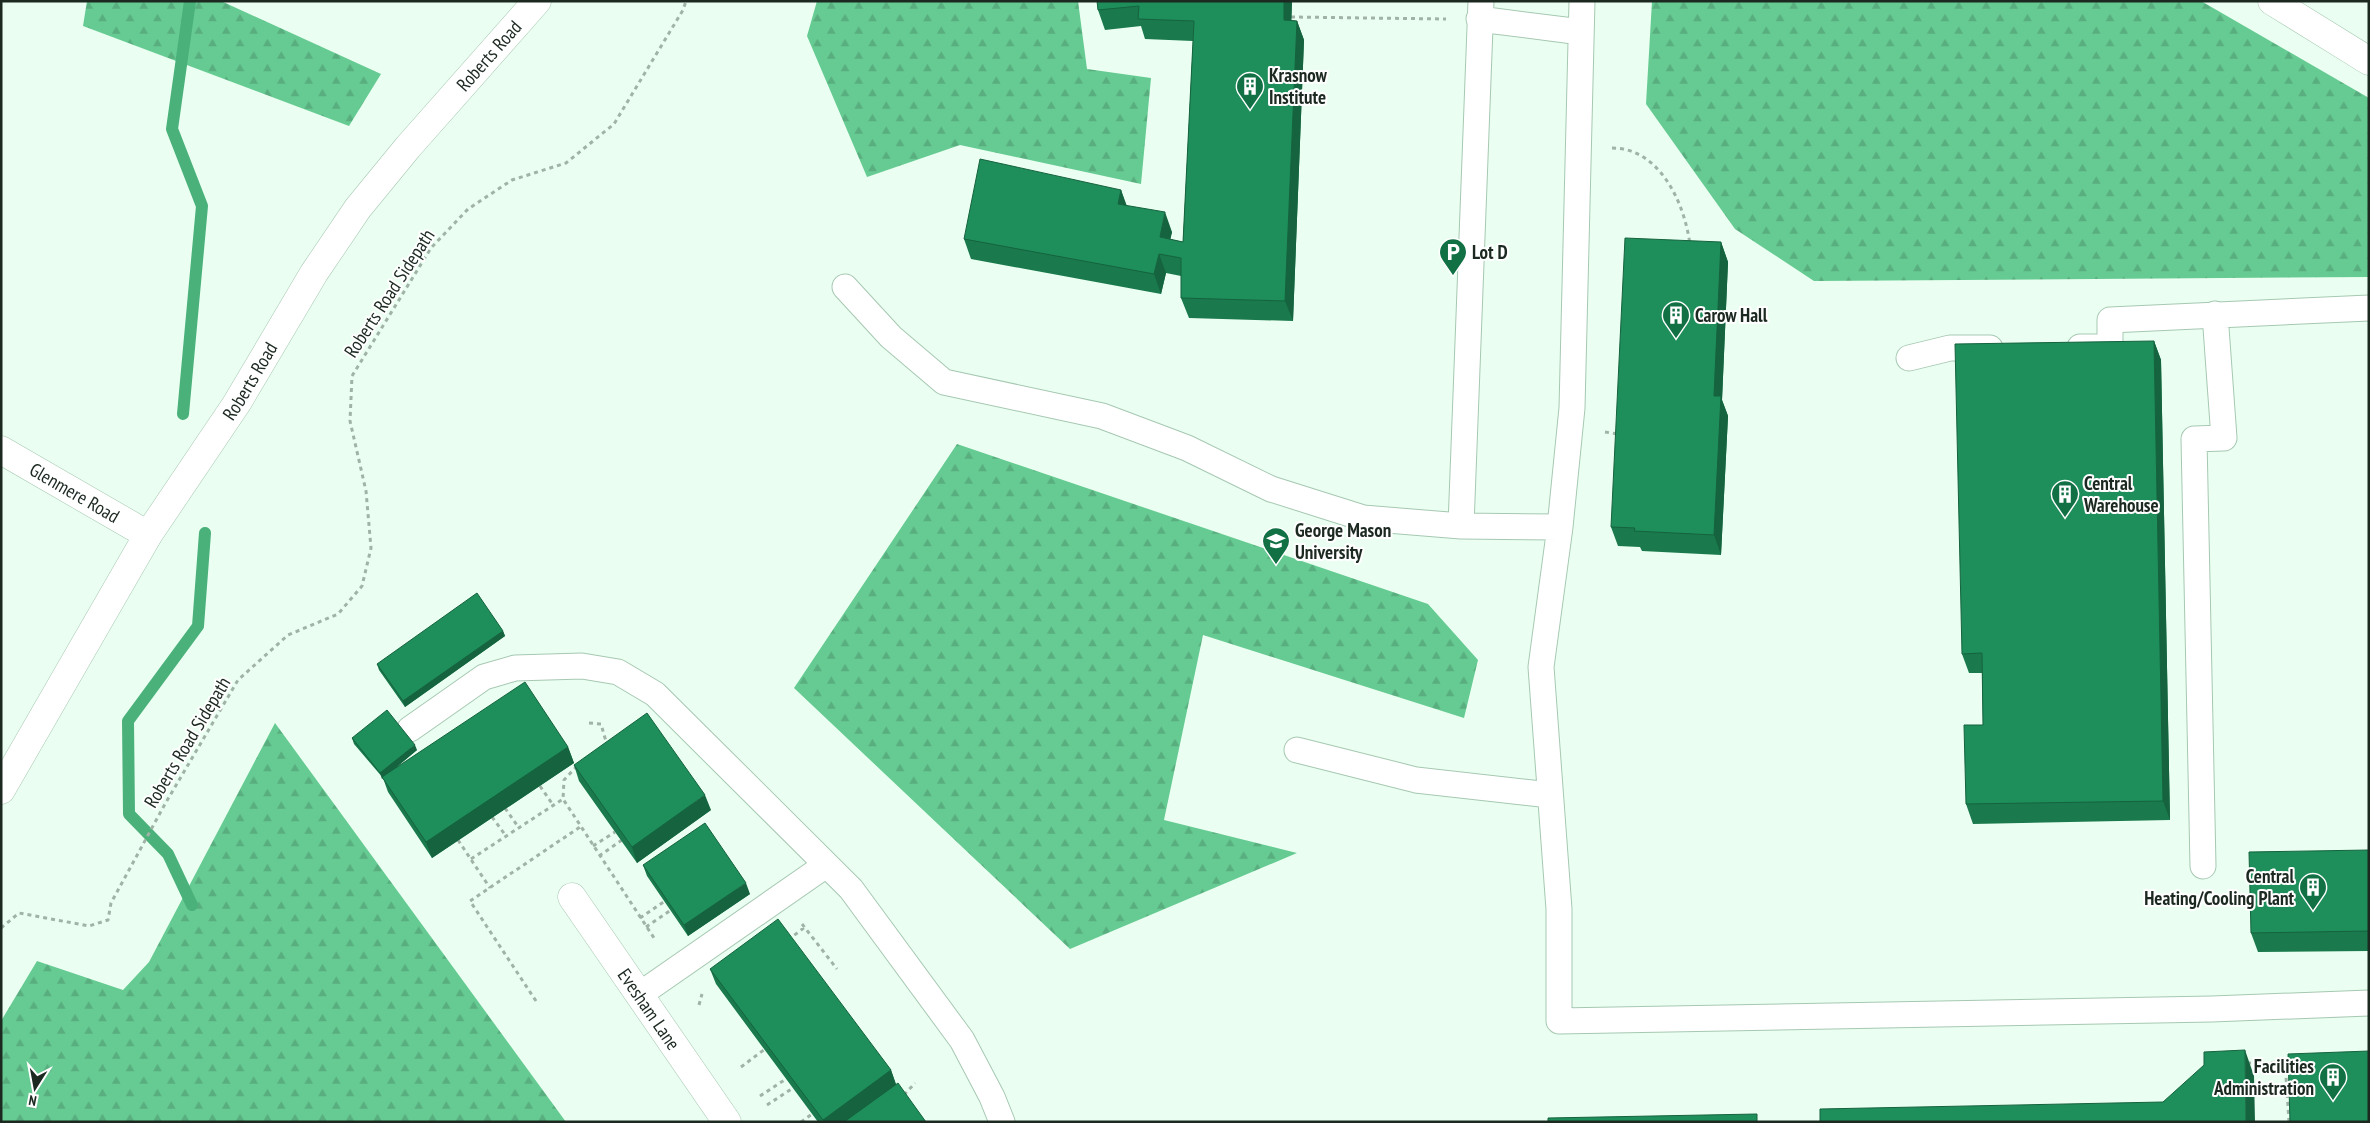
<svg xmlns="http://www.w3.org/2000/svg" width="2370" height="1123" viewBox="0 0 2370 1123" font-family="'PT Sans Narrow',sans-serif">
	<defs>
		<pattern id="forest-firs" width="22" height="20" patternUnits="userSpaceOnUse" patternTransform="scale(1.25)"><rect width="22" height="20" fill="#66cb92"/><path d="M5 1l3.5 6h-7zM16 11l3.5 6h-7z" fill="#58ae7e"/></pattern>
	</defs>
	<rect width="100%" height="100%" fill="#eafff1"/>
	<path fill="url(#forest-firs)" d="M87,1H221L381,74L349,126L83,26Z
		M817,1H1078L1087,69L1151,78L1141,184L960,145L867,177L807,36Z
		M1652,1H2201L2369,98V277L1814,281L1735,229L1646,104Z
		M957,444L1428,604L1478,660L1464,718L1203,635L1164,820L1297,853L1070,949L794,688Z
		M275,723L566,1122H1V1021L37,961L123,990L149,962Z"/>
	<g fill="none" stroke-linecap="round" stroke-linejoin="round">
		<path stroke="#4bb17b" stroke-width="12" d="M183,414L202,206L172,129L190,1
			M192,905L168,854L129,814L128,721L198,626L205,533"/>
		<g stroke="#a6c8b2" stroke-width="27">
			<path id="lane" d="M1582,1L1572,408L1560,527L1541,667L1559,909V1021L2212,1009L2369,1003
				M1479,19L1581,32
				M845,287L891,337L944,382L1102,416L1187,448L1271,489L1363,518L1461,526L1560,527
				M2080,347H2110V320L2369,308
				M1909,358L1950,348H1990
				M1461,526L1481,1
				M410,729L484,677L515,668L582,666L618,672L655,694L851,889L962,1040L992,1097L1002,1122
				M1297,750L1416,780L1550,795
				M2203,866L2194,439L2224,438L2215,314
				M639,995L826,865"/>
		</g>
		<g stroke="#a6c8b2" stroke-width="29">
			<g id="street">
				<path id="s1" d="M1,450L148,535"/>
				<path id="s2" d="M572,897L727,1122"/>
			</g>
		</g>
		<g stroke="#a6c8b2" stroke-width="29">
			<g id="secondary">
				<path d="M2272,1L2369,61"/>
				<path id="s3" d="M1,790L148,535L237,403L314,273L358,208L408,147L537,1"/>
			</g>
		</g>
		<path stroke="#a1b3a7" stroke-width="3" stroke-dasharray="4 4" stroke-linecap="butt" d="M1291,17L1446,19
			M1612,148C1660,148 1685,204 1690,245
			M1605,432L1618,434
			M589,723L601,724L607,745
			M577,766L564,780L563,799L656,941
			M540,786L553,805
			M505,808L519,828
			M492,817L506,836
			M458,840L490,888
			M593,846L615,832
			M599,856L622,840
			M471,859L563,799
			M640,918L665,901
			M802,924L837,969
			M646,927L671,910
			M1,928L19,913L89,926L108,920L111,903L165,804L238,680L288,635L338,614L362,586L371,548L366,491L350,421L352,376L431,248L468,209L512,180L566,163L614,124L683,10L686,1
			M788,940L805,927
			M536,1001L470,901L580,827
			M699,1005L702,994
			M2285,1062L2289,1122
			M2247,1063L2291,1062
			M741,1067L765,1049
			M904,1095L915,1083
			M760,1096L786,1079
			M767,1105L793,1088
			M801,1122L812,1114"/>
		<use href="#lane" stroke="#fff" stroke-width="25"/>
		<use href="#street" stroke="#fff" stroke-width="28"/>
		<use href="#secondary" stroke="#fff" stroke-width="28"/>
	</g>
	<path fill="#1a7a4d" d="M1097,1H1292L1291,20L1297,21L1304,40L1293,321L1189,318L1181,298V276L1166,273L1161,294L971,259L964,239L1121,190L1126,205L1172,232L1170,239L1183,242L1193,41L1145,39L1141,26L1105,30L1098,10Z
		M1721,242L1728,262L1722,400L1728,416L1721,555L1642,551L1640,547L1618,546L1611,527Z
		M2154,341L2161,360L2170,820L1973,824L1966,804L1983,725L1982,673H1969L1962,654Z
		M503,631L505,636L405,707L379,670L377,664Z
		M352,738L417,750L398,766L568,747L574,763L432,858L388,792L383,778L354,744Z
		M574,765L711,810L637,863L579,781Z
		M2369,850V951L2258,952L2251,933Z
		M643,865L750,894L688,936L647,876Z
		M710,969L891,1070L896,1084L926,1122H818L716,984Z"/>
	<path fill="#15633f" d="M1284,1H1292L1291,40L1284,20Z
		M1297,21L1304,40L1293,321L1285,301Z
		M1121,190L1128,209L1118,204Z
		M1165,212L1172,232L1167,255L1160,237Z
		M1721,242L1728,262L1722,400L1728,416L1721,555L1714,535V396Z
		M1159,254L1166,273L1161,294L1154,274Z
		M2154,341L2161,360L2170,820L2163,801Z
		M503,631L505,636L405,707L403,701Z
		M415,745L417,750L382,779L380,773Z
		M568,747L574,763L432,858L426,842Z
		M705,795L711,810L637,863L632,847Z
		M746,883L750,894L688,936L684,925Z
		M2245,1050L2254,1076L2255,1122H2246Z
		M891,1070L896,1085L848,1122H824L823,1120Z"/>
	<path fill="#1e8e5a" stroke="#15633f" d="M1097,1H1284V20L1297,21L1285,301L1181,298V258L1159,254L1154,274L964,239L980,159L1121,190L1118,204L1165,212L1160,237L1183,242L1194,21L1138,19L1139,6L1098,10Z
		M1625,238L1721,242L1714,396H1721L1714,535L1634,531L1635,528L1611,527Z
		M2154,341L2163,801L1966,804L1964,725H1983L1982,653L1962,654L1955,344Z
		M477,593L503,631L403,701L377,664Z
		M525,682L568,747L426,842L382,777Z
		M387,710L415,745L380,773L352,738Z
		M647,713L705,795L632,847L574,765Z
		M705,823L746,883L684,925L643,865Z
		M2369,850V931L2251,933L2249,852Z
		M778,919L891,1070L823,1120L710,969Z
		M2245,1050L2246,1122H1820V1109L2163,1102L2204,1065V1052Z
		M2369,1051V1122H2290L2288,1054Z
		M898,1083L926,1122H844Z
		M1757,1114V1122H1548V1118Z"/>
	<defs>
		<g id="building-pin" transform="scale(1.4375)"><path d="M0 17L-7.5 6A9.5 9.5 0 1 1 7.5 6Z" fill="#127045" stroke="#fff"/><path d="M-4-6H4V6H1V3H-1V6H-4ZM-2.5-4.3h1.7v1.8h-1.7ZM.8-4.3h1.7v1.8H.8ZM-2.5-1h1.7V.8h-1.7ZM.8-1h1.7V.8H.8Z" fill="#fff"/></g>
		<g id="parking-pin" transform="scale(1.4375)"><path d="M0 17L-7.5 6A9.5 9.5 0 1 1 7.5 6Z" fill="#127045" stroke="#fff"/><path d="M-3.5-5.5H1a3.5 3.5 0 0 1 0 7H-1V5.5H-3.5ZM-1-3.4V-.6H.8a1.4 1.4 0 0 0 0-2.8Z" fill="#fff"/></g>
		<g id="university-pin" transform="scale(1.4375)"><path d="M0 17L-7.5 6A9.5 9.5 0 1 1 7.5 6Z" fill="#127045" stroke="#fff"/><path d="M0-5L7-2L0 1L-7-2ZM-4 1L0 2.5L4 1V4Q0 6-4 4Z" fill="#fff"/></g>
	</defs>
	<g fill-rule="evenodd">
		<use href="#building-pin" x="1250" y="86"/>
		<use href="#parking-pin" x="1453" y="252"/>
		<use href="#building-pin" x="1676" y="315"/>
		<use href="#building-pin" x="2065" y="494"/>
		<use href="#university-pin" x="1276" y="541"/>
		<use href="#building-pin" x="2313" y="887"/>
		<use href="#building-pin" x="2333" y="1077"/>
	</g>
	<g text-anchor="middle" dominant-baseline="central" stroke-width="4" stroke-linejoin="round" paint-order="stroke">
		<g font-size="19" fill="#1c2921" stroke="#fff">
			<text stroke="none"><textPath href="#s3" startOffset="884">Roberts Road</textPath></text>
			<text transform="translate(389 293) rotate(-57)">Roberts Road Sidepath</text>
			<text stroke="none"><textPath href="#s3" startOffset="479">Roberts Road</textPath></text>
			<text stroke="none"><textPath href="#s1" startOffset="85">Glenmere Road</textPath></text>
			<text transform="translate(187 742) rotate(-59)">Roberts Road Sidepath</text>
			<text stroke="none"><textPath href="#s2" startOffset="136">Evesham Lane</textPath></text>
		</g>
		<g font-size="19" font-weight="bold" fill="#1c2921" stroke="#fff" text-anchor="start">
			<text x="1269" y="75">Krasnow<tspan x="1269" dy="22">Institute</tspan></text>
			<text x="1472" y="252">Lot D</text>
			<text x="1695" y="315">Carow Hall</text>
			<text x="2084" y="483">Central<tspan x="2084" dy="22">Warehouse</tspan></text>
			<text x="1295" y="530">George Mason<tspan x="1295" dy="22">University</tspan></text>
			<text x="2294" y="876" text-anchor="end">Central<tspan x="2294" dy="22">Heating/Cooling Plant</tspan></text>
			<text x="2314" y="1066" text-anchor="end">Facilities<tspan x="2314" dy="22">Administration</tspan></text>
		</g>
	</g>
	<rect width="2370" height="1123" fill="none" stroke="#1c2921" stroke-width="5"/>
	<g transform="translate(35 1088) rotate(191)" stroke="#ffffff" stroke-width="4" paint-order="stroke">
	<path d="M0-4L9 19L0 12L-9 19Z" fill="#1c2921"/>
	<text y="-8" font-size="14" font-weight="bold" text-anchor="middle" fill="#1c2921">N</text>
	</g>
</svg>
